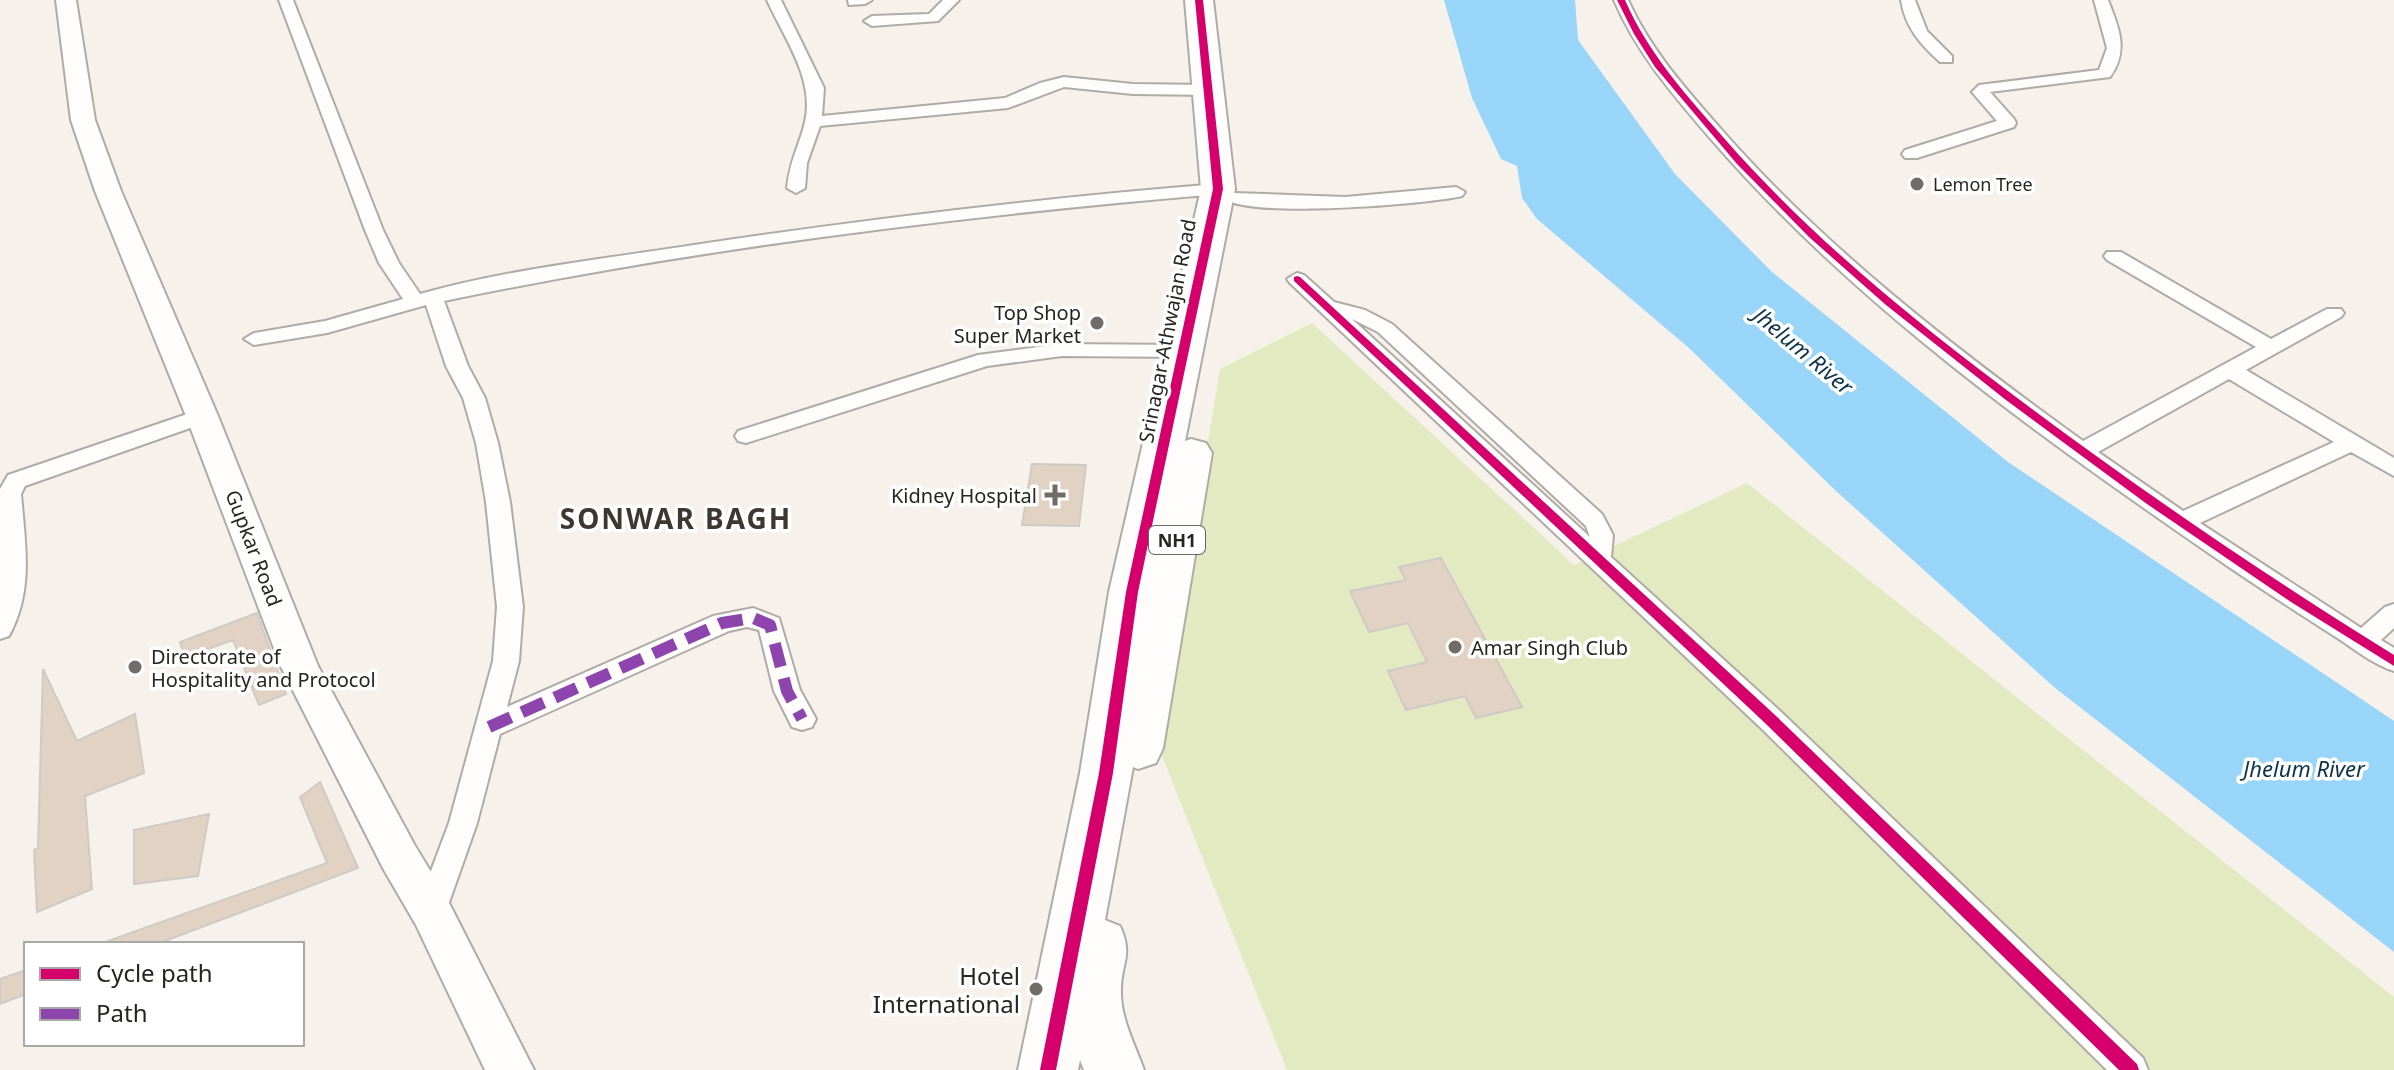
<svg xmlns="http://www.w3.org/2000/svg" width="2394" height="1070" viewBox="0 0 2394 1070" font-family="'Noto Sans',sans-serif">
	<rect width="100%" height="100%" fill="#f6f1eb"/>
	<path fill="#e3e9c0" d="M1312,323L1574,565L1747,483L2394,997V1070H1287L1158,746L1220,369Z"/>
	<path fill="#98d5f9" d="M1444,0H1575L1578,40L1675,174L1772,272L2008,462L2394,721V952L2054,687L1836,491L1689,348L1537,219L1522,198L1517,166L1501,159L1472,98Z"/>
	<path fill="#e2d2c4" stroke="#cecac6" stroke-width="2" d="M1032,464L1086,465L1079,526L1022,525Z
		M1441,558L1522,707L1476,718L1465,696L1406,710L1388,671L1427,662L1408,623L1369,632L1350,591L1406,580L1399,567Z
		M257,613L286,694L259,705L233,640L185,657L180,642Z
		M43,669L77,741L135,714L144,773L85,796L92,889L37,912L34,850L38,848Z
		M320,782L358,868L157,944H106L105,942L327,863L300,797Z
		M209,814L198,876L134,884V830Z
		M26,970V994L0,1004V979Z"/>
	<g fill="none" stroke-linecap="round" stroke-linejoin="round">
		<g stroke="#afaba7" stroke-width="4">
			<path id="street" d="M279,0H293L383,230L399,263L420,294C509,269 603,259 694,245C868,219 1043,198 1218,184L1227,189L1218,194C959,216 699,248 444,301L468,366L485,398L498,443L510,502L523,607L519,661L507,707L713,616L753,608L779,618L800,690L816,719L812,727L802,730L792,727L774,691L759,630L747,627L729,631L500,734L477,823L446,911L442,921L431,925L420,921L416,911L449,823L493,661L497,607L486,502L476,443L463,398L446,366L426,305L327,333L254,345L244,339L254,333L325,321L403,299L379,263L365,230Z
				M767,0H781L824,88L822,116L1005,98L1040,83L1064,77L1133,84L1209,85L1217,90L1209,95L1133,94L1064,87L1008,108L820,126L807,163L805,188L796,193L787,188C790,159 799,147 805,122C815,79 784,38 767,0Z
				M848,0H872L865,4L849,5Z
				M943,0H959L938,21L872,26L864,21L872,16L929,14Z
				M1614,0H1628C1650,49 1685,88 1720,128C1826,249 1953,347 2083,441L2256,347L2107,260L2104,256L2107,252H2121L2271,339L2327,309H2341L2344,313L2341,317L2246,370L2394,458V476L2351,452L2200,523L2361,628L2385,607L2394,604V628L2381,640L2394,648V671C2375,665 2358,652 2342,641C2303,616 2264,591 2226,565C2043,439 1856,307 1710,138C1673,95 1636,52 1614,0ZM2229,379L2334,442L2183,511L2098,452Z
				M1901,0H1915L1927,31L1952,56V62H1940C1921,45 1905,27 1901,0Z
				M2094,0H2108C2119,28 2129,51 2110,77L1990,92L2014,119L2016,123L2014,127L1917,158H1905L1902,154L1905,150L1997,121L1972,92L1979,85L2099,70L2107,48Z
				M1456,187L1465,192L1462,196C1429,204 1245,219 1225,198L1234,193L1345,197Z
				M1297,273L1304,275L1334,302L1365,310L1392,324L1602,514L1613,535L1611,557L1780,711L2143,1058L2148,1070H2107L1760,727L1290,283L1287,279ZM1352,319L1378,332L1586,526L1590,537Z
				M1062,344L1185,345L1195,351L1185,357L1062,356L987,366L746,443L738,441L735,436L738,431L978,355Z
				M202,409L210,411L213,416L210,421L25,486L21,494C25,544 34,590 9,636L0,639V489L8,475Z"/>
		</g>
		<g stroke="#afaba7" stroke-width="4">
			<path id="secondary" d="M56,0H76L95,120L121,191L218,416L318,666L414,844L446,897L534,1070H485L416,925L384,870L281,667L186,416L95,191L71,120Z"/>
		</g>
		<g stroke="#afaba7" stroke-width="4">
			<path id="highway" d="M1185,0H1213L1235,189L1185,441L1191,439L1206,443L1212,453L1163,748L1156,763L1138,769L1133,767L1105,920L1120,926C1134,957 1120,963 1121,993C1121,1019 1135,1045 1144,1070H1084L1080,1060L1078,1070H1018L1080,773L1109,592L1201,189Z"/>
		</g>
		<use href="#street" fill="#fefdfc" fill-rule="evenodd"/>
		<use href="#secondary" fill="#fefdfc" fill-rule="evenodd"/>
		<use href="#highway" fill="#fefdfc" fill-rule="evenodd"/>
		<path stroke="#8e44ad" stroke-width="12" stroke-dasharray="24 12" stroke-linecap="butt" d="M489,727L722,623L753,618L770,625L787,691L802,719"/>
		<g stroke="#fff" stroke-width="5">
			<path id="cycleway" d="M1195,0H1203L1223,189L1138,592L1113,773L1056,1070H1040L1099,773L1126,592L1213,189Z
				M1617,0H1625C1648,53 1686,95 1723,137C1813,240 1919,325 2028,406C2146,494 2268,577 2394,655V666L2291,602L2147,504L2006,400L1886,305L1809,237L1737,164L1655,67L1634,34Z
				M1297,276L1300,277L1775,715L2137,1064L2139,1070H2119L1765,723L1294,281V277Z"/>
		</g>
		<use href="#cycleway" fill="#d6006c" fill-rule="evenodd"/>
	</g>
	<g fill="#706c68" stroke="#fff" stroke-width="3">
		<circle cx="1917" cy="184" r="8"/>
		<circle cx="1097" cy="323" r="8"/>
		<path d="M1051 483h8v8h8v8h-8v8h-8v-8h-8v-8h8z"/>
		<circle cx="1455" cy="647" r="8"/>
		<circle cx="135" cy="667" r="8"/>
		<circle cx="1036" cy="989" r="8"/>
	</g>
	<g text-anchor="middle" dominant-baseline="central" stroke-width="7" stroke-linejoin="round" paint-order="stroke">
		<g font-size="18" fill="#282521" stroke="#fff" text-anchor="start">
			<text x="1933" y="184">Lemon Tree</text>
		</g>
		<rect fill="#fff" stroke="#686664" stroke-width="2" x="1149" y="526" width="56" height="28" rx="6"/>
		<g font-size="18" font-weight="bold" fill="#282521">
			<text x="1177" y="540">NH1</text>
		</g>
		<g font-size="20" fill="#282521" stroke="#fff" text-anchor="end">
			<text x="1081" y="312">Top Shop<tspan x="1081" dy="23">Super Market</tspan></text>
			<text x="1037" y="495">Kidney Hospital</text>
			<text x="1471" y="647" text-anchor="start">Amar Singh Club</text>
			<text x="151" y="656" text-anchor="start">Directorate of<tspan x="151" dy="23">Hospitality and Protocol</tspan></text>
		</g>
		<g font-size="20" fill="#282521" stroke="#fff">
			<text transform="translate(1167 331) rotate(-79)">Srinagar-Athwajan Road</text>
			<text transform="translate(254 548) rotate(69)">Gupkar Road</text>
		</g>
		<g font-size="22" font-style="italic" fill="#0b3449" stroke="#fff">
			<text transform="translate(1804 350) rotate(40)">Jhelum River</text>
			<text x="2304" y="768">Jhelum River</text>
		</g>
		<g font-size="24" fill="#282521" stroke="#fff" text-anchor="end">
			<text x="1020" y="975">Hotel<tspan x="1020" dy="28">International</tspan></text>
		</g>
		<g font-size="28" font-weight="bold" letter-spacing="2" fill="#3e372f" stroke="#fff">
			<text x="676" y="518">SONWAR BAGH</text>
		</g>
	</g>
	<rect x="24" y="942" width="280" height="104" fill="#ffffff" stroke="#a9a8a6" stroke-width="2"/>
	<rect x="40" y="968" width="40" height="12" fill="#d6006c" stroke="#a9a8a6" stroke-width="2"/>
	<text x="96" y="982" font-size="24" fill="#282521">Cycle path</text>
	<rect x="40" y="1008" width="40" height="12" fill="#8e44ad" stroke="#a9a8a6" stroke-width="2"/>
	<text x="96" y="1022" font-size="24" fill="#282521">Path</text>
</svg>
